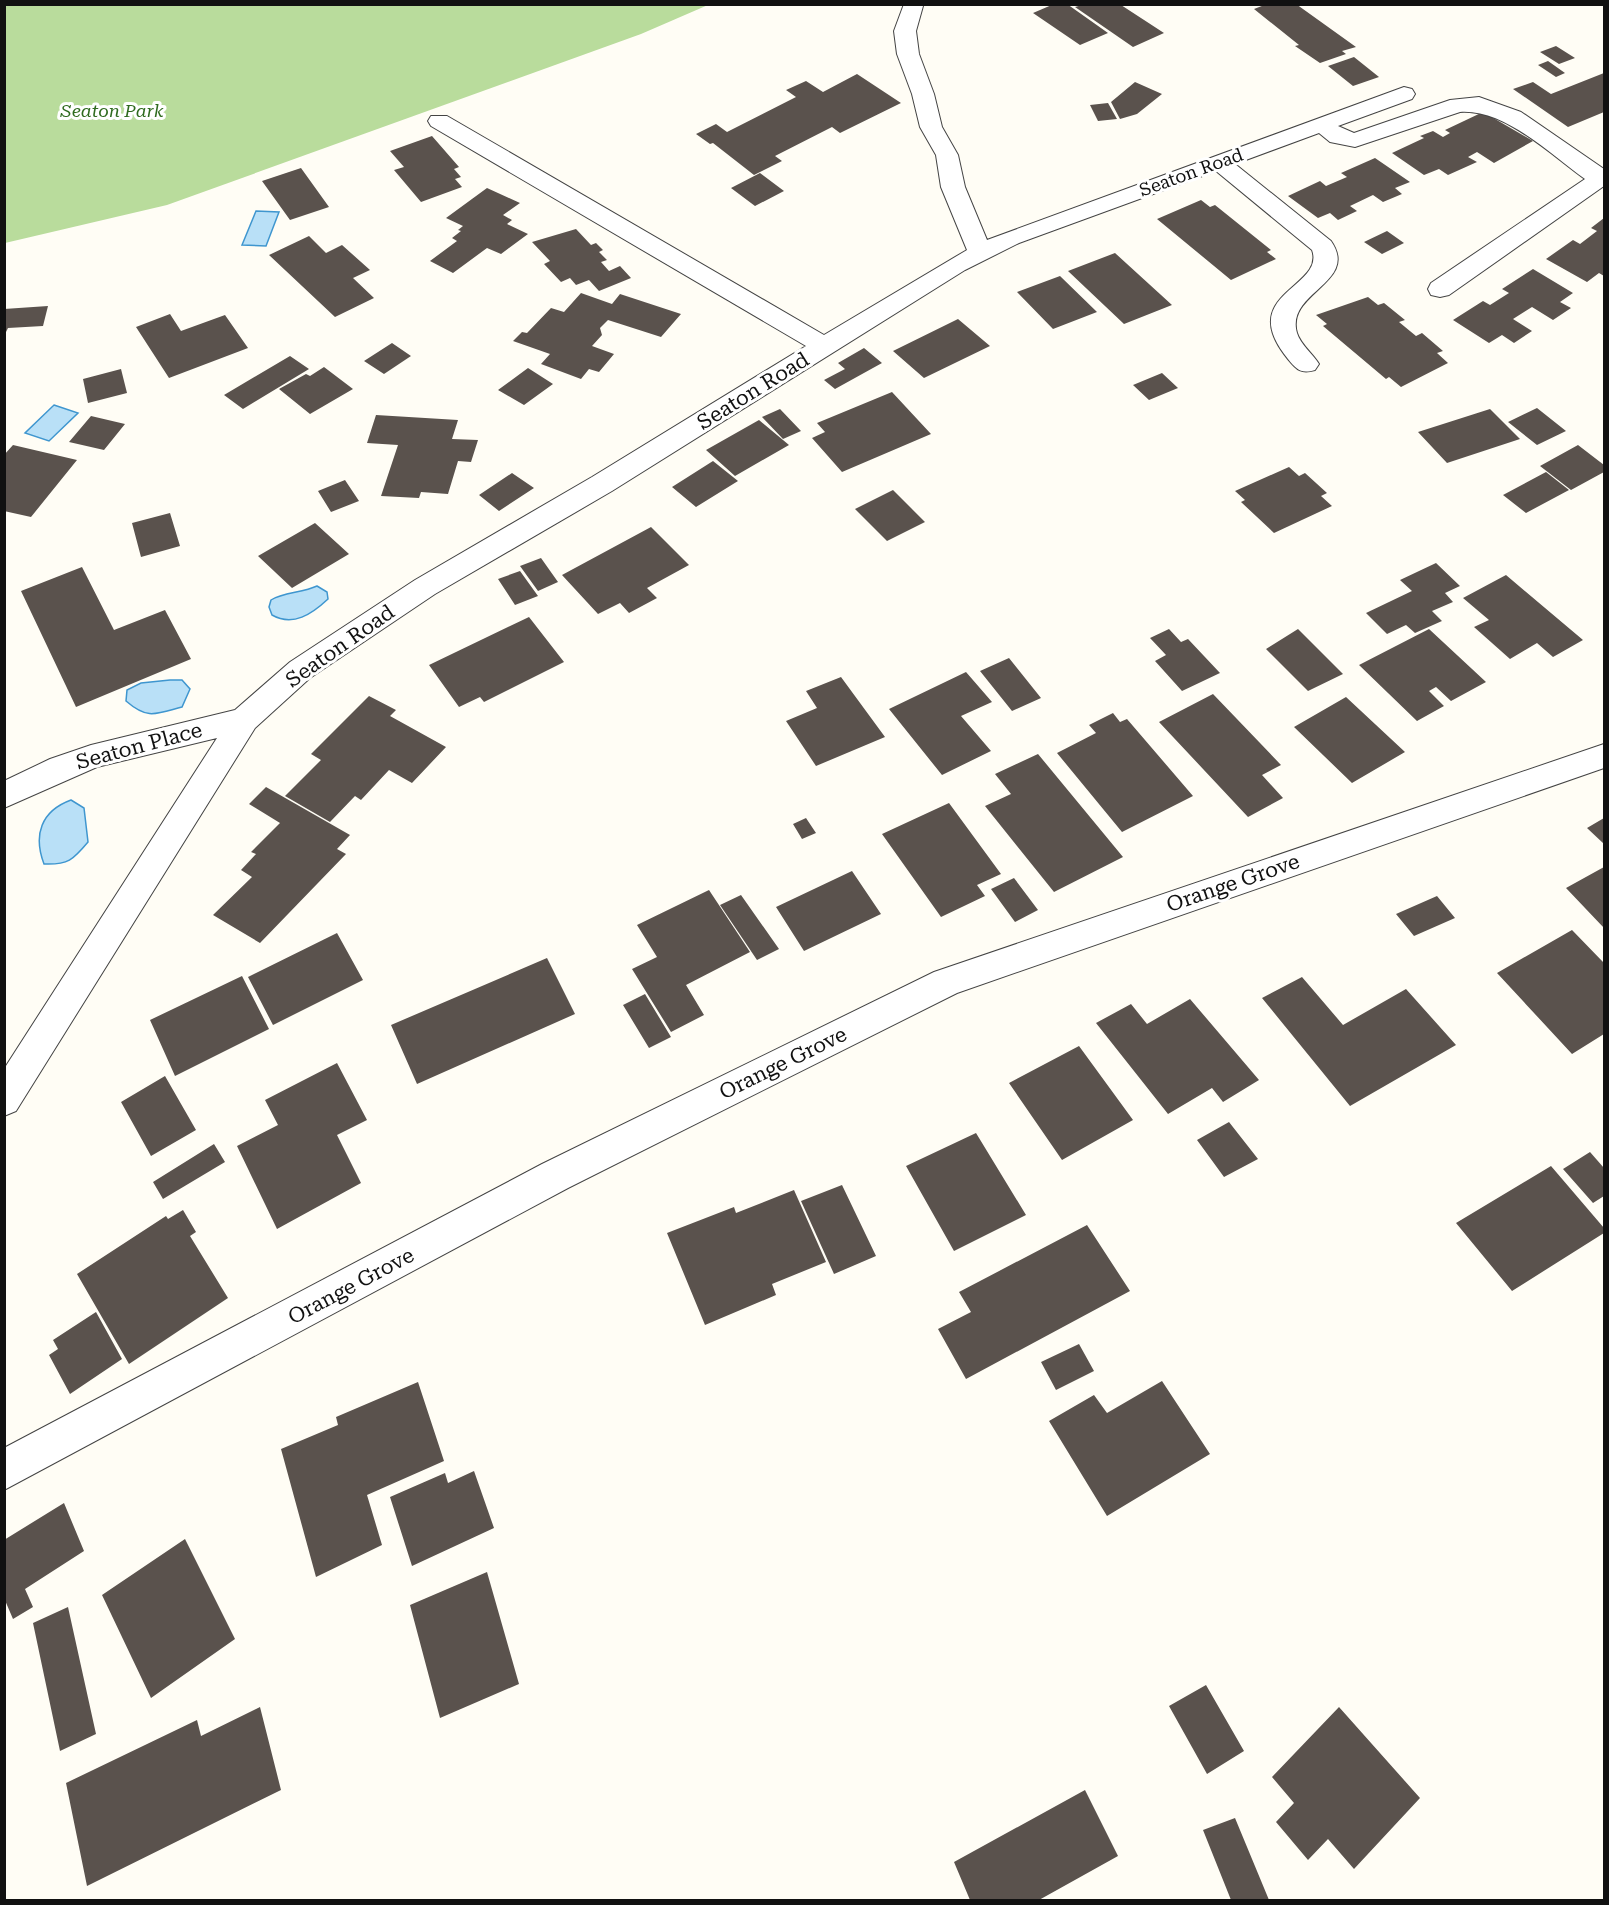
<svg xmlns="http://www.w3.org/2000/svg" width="1609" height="1905" viewBox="0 0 1609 1905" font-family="'Roboto Serif',serif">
	<rect width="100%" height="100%" fill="#fffdf5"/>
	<path fill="#b9dc9c" d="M4,5L5,4L708,5L641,34L167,205L5,243Z"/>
	<path fill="#b9e0f7" stroke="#3f96cf" stroke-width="1.5" d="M256,211L279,212L266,246L242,245Z
		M54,405L78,413L49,441L25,433Z
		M317,586L327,592L328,599C312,614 293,627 272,615L269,607L271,600C283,592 302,593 317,586Z
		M170,680H182L190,689L182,707C156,714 148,720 126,701L127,690L141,683Z
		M71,800L84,808L88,842C73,860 68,865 44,864C33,835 41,811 71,800Z"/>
	<path fill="#5a524d" d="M1054,4H1067L1108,33L1080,45L1033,13Z
		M1267,4H1296L1356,47L1342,51L1346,54L1320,63L1295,46L1299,45L1254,9Z
		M1082,5H1121L1164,33L1133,47L1075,7Z
		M1556,46L1575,58L1559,64L1540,52Z
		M1354,57L1379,77L1353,86L1328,66Z
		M1548,61L1565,73L1556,77L1538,65Z
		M1604,73V112L1568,127L1513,89L1533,82L1551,94Z
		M857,74L901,103L840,133L832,127L775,156L782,161L754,175L713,143L710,144L696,134L716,124L727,132L796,97L786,90L806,81L823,92Z
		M1135,82L1162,94L1137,114L1120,119L1111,102Z
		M1108,103L1117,119L1098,121L1090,105Z
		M1483,112L1533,141L1494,163L1477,152L1468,157L1477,162L1448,175L1439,169L1424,175L1392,153L1424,138L1420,136L1433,131L1443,137L1450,133L1445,130Z
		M432,136L459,167L454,169L461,177L455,179L462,187L421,202L394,170L404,167L390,151Z
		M1375,158L1410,182L1395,188L1402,194L1383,202L1373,195L1350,206L1357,211L1338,220L1330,213L1318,218L1288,196L1320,181L1326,186L1347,177L1341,173Z
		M301,168L329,207L290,220L262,181Z
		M760,173L784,191L755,206L731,188Z
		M487,188L520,203L503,215L512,220L507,224L528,234L501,254L487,248L453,273L430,261L457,241L452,238L461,231L458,230L463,226L446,218Z
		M1201,200L1210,207L1215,205L1271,250L1267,252L1276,259L1231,280L1157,219Z
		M1604,218V276L1599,273L1587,282L1546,259L1573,240L1580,244L1597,231L1591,228Z
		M576,229L591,245L596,243L603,250L599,252L607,260L601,262L609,271L620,266L631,278L599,291L589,280L576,285L570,278L561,282L544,264L550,261L532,242Z
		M1387,231L1404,243L1382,254L1364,242Z
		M309,236L326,253L342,245L370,270L353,278L374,298L335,317L269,255Z
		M1115,253L1172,305L1124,324L1068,271Z
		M1533,269L1573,293L1560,302L1571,308L1553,320L1532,307L1513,319L1532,331L1514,343L1502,335L1489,343L1453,320L1483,301L1490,305L1509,293L1502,289Z
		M1060,276L1097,312L1053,329L1017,292Z
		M581,293L612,304L620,294L681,314L661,337L608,320L600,328L602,335L592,346L614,354L599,372L589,369L581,379L541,364L550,354L513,341L522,332L527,333L551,308L564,312Z
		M1368,297L1378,305L1384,303L1405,320L1399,322L1416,336L1422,333L1443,351L1437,353L1448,363L1401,387L1389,377L1386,379L1323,326L1327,324L1316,315Z
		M48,306L43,326L8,328L4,336V309Z
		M170,314L181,331L225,315L248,348L169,378L136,327Z
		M958,319L990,346L924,378L893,351Z
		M392,343L411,356L384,374L364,361Z
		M864,348L882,363L835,389L824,380L845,369L838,363Z
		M290,356L309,369L243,409L224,395Z
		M324,367L353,389L310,414L279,389L306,374L310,376Z
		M528,368L553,384L524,405L498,390Z
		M121,369L127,393L88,403L83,379Z
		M1162,373L1178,388L1149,400L1133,385Z
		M892,392L931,434L842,472L812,438L825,432L817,423Z
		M1537,408L1566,431L1537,445L1508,422Z
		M780,409L801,431L783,439L762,417Z
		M1490,409L1520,439L1447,463L1418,432Z
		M376,415L458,420L452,439L478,440L471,462L458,461L448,494L421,492L419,498L381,496L398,445L367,443Z
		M91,416L125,424L104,450L69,442Z
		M759,420L789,445L735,476L706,450Z
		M13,445L77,460L31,517L4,511V455Z
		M1578,445L1604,465V472L1571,490L1540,466Z
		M713,461L738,481L696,507L672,487Z
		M1289,467L1299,476L1305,473L1327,493L1321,496L1332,506L1274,533L1241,502L1245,500L1235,491Z
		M1546,472L1569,490L1526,513L1503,495Z
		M512,473L534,488L499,511L479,495Z
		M345,480L359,501L331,512L318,491Z
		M893,490L925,522L887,541L855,509Z
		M170,513L180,546L141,557L132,523Z
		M315,523L349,554L292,588L258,556Z
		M651,527L689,565L647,588L657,598L629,613L620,603L598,614L562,575Z
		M541,558L558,582L538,591L520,566Z
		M1436,563L1460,586L1445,593L1453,602L1432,611L1442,621L1415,633L1406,625L1387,634L1366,613L1412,591L1400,580Z
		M82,567L114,630L165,610L191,659L76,707L21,591Z
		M520,571L538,596L515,605L498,579Z
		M1506,575L1583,640L1553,657L1537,643L1510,659L1474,627L1489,620L1463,598Z
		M529,617L564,662L484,702L480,697L459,707L429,665Z
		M1169,629L1181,642L1188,639L1220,673L1182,691L1155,661L1166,655L1150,638Z
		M1298,629L1343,674L1308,691L1266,649Z
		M1429,629L1486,682L1451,701L1436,687L1429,691L1444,706L1417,721L1359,665Z
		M1009,658L1041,698L1012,711L980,671Z
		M966,672L992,702L961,716L991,751L942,775L889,709Z
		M841,677L885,737L816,766L786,721L817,708L806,691Z
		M1213,694L1281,765L1262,775L1283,798L1248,817L1159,722Z
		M369,696L396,710L390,716L446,747L412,783L389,770L361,800L355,796L330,822L285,796L321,760L311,754Z
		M1346,697L1405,752L1352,783L1294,727Z
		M1113,713L1120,722L1127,719L1193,796L1122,832L1057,753L1096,733L1089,725Z
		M1038,754L1123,857L1054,892L985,806L1011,794L995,774Z
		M266,787L350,835L337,849L346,854L260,943L213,915L252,877L241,870L256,854L251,852L280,823L249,804Z
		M949,803L1001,874L977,885L985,896L941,917L882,834Z
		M806,818L816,833L802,839L793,824Z
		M1604,818V844L1587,828Z
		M1604,867V928L1566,888Z
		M852,871L881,914L804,951L776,907Z
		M1014,878L1038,910L1015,922L991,889Z
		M709,890L750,952L686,985L704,1015L671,1032L632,969L657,957L637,925Z
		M741,895L779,949L757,960L720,905Z
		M1437,896L1455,918L1414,936L1396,914Z
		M1572,930L1604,963V1034L1572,1054L1497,973Z
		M337,933L363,980L273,1025L248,977Z
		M547,958L575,1014L417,1084L391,1025Z
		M242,976L269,1029L175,1076L150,1020Z
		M1302,977L1343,1025L1406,989L1456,1045L1350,1106L1262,998Z
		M645,994L671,1037L649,1048L623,1005Z
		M1190,999L1259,1080L1223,1102L1212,1088L1168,1114L1096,1023L1131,1004L1147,1024Z
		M1079,1046L1133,1120L1062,1160L1009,1083Z
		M337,1063L367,1120L337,1135L361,1183L277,1229L237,1146L278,1125L265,1100Z
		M165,1076L196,1130L151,1156L121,1102Z
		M1229,1122L1258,1159L1224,1177L1197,1140Z
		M976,1133L1026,1215L954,1251L906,1166Z
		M214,1144L225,1162L163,1199L153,1182Z
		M1590,1152L1604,1168V1196L1593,1203L1563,1169Z
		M1551,1166L1604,1228V1233L1512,1291L1456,1223Z
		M842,1185L876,1256L834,1274L801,1201Z
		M794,1190L826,1262L772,1284L776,1295L705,1325L667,1233L734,1207L736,1213Z
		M183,1210L196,1232L190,1236L228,1298L129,1364L77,1274L166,1216L168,1219Z
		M1087,1225L1130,1291L966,1379L938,1329L971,1312L959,1292Z
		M96,1312L122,1359L70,1394L49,1355L58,1349L53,1340Z
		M1079,1344L1094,1371L1056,1390L1041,1362Z
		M1162,1381L1210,1454L1107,1516L1049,1421L1094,1395L1107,1413Z
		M418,1382L444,1461L367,1495L382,1545L316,1577L281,1449L338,1425L336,1417Z
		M474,1471L494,1528L412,1566L390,1497L445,1473L448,1483Z
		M64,1503L84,1551L25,1589L33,1607L13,1619L4,1598V1540Z
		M185,1539L235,1639L151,1698L102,1595Z
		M487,1572L519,1684L440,1718L410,1605Z
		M68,1607L96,1734L60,1751L33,1623Z
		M1206,1685L1244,1751L1207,1774L1169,1706Z
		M260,1707L281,1790L87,1886L66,1783L197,1720L201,1736Z
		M1339,1707L1420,1798L1354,1869L1328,1839L1308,1860L1276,1822L1294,1803L1272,1777Z
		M1085,1790L1118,1856L1039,1900H970L954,1862Z
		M1235,1818L1269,1900H1231L1203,1830Z"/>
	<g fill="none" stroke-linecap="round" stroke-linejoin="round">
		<g stroke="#444" stroke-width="2">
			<path id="street" d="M904,4L923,6L916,31L919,54L934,94L942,127L958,155L965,187L987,240L1404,87L1412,89L1415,94L1412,99L1338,126L1354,133L1450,100L1479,97L1521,112L1604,169V186L1449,295L1440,297L1431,295L1428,289L1431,283L1585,179C1550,154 1505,109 1460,112L1355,147L1330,142L1319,133L1235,164L1331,241C1360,283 1285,292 1297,333C1300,344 1313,354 1319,364L1315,370C1301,374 1297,370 1288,359C1234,293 1326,288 1312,250L1216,171L1019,243L965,270L612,491L435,594L310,678L255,728L16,1111L4,1116V1069L217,738L97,767L4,808V781L50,759L91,745L235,710L290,662L415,580L592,477L806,346L431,126L428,121L431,116H447L824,335L967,250L941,187L936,155L920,127L912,94L897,54L894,31Z
				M1604,744V768L957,993L568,1188L4,1490V1448L542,1164L934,972Z"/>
		</g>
		<use href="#street" fill="#fff" fill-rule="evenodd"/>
	</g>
	<g text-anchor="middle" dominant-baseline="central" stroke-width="6" stroke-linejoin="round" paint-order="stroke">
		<g font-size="18" font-style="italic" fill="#2f6b1f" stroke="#fff">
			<text x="112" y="110">Seaton Park</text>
		</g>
		<g font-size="18" fill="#111" stroke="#fff">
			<text transform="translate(1191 172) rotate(-20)">Seaton Road</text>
		</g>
		<g font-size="21" fill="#111" stroke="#fff">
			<text transform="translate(753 391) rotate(-32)">Seaton Road</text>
			<text transform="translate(340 646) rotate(-35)">Seaton Road</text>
			<text transform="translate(139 746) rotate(-15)">Seaton Place</text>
			<text transform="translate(1233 883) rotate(-19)">Orange Grove</text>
			<text transform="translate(783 1063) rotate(-26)">Orange Grove</text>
			<text transform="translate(351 1286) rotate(-28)">Orange Grove</text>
		</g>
	</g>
	<rect width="1609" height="1905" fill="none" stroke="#111111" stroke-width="12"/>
</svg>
